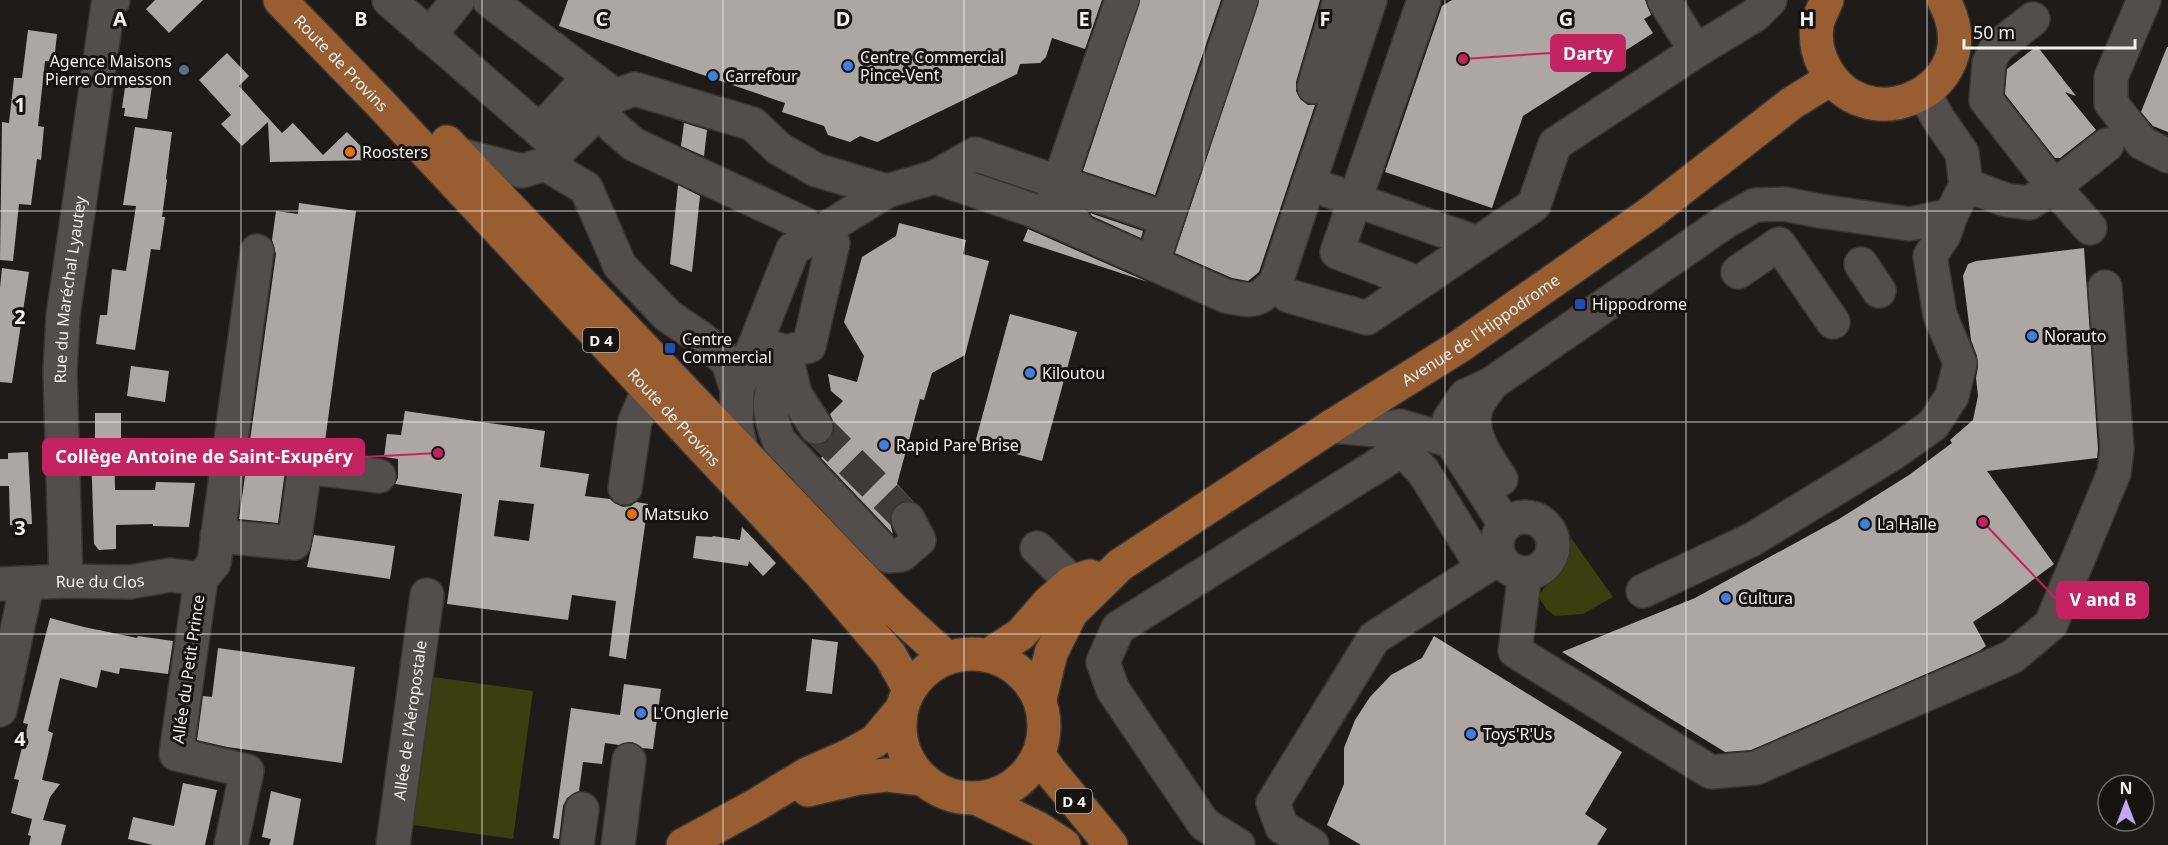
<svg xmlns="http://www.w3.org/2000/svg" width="2168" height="845" viewBox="0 0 2168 845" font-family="'Noto Sans',sans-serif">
	<rect width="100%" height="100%" fill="#1f1b19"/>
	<path fill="#3b3f0f" d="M1571,538L1613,597L1583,614L1555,616L1546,609L1538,596L1558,570Z
		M426,676L533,691L513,839L406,824Z"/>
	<path fill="#aca7a3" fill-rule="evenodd" d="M155,0H203L169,33L146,9Z
		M568,0H1102L1085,49L1052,38L1046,57L1040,63L1020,64L1017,74L877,142L860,136L850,142L828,135L824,126L782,112L785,103L559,26Z
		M1140,0H1221L1155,195L1083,171Z
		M1259,0H1320L1296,82V91L1300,99L1308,105H1315L1259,272L1248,281L1232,278L1175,253Z
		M1452,0H1645L1651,15L1644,19L1653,33L1523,116L1492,208L1385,172L1442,6Z
		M28,30L57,34L54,62L45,61L38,126L44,127L41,160L37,159L31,205L19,204L13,261L0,260L2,122L9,123L14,78H22Z
		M2037,46L2076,96L2065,92L2096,130L2060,158H2055L2005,94L2007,69Z
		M2167,47H2168V132L2153,126L2141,112Z
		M227,53L249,76L239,86L282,133L293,123L323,155L347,132L374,160L270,162L268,122L242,146L221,124L231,115L199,80Z
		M126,81L152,86L147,119L124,116L125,108H122Z
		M684,123L707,130L704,156L681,146Z
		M135,127L172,132L166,179L167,180L162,217H165L160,250L151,249L135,350L96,344L100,315H107L112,269L126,271L136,206L123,205Z
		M678,185L700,196L692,272L670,264Z
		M299,203L356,211L324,449L299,446L298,450L290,456L286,464L278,523L239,519L276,254L272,240L276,211L298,214Z
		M1090,213L1143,231L1141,238L1092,216Z
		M899,223L966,240L963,254L989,261L965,355L932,373L924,400L920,399L897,484L914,502L908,500L900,502L893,509L889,519L893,534L821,458L825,454L818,446L826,443L832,436L835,426L830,414L843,401L831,391L828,374L857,382L864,356L844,322L862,257L896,236Z
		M1028,229L1148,282L1023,241Z
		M2084,248L2098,449L2097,458L1987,471L2054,564L2002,603L1973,622L1986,646L1979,651L1751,750L1725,752L1562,652L1695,598L1839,519L1909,475L1952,443L1950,440L1973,420L1978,396L1976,378L1978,367L1977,356L1971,340L1963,276L1968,264L1976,261Z
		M2,268L29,272L12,383L0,382V288Z
		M1010,314L1077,332L1042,461L975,443Z
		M131,366L169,371L165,402L127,396Z
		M405,411L545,431L540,467L589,474L585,496L610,499L614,503L623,507L631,506L636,502L648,504L626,659L609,656L616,601L572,595L568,620L447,604L462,494L395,484L398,478V459L384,457L387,434L401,435ZM499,500L534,504L529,541L494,536Z
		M95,413H121V440H114L115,490H155L156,482L195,483L189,527L153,526V524L116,525V549L99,550L94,544L91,450H95Z
		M28,452L32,524L10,525L9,486H0V459H8V453Z
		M742,527L776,563L763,576L749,561L748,566L693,558L696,536L712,537L713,536L740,540Z
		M314,535L395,546L390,579L307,567Z
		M50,618L84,627L137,638L138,636L173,641L168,674L120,668L119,674L101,670L97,688L60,678L48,731L53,733L42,780L60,784L50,797L43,820L66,825L61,845H29L31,836L28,835L32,819L11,813L19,780L14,779L28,724L23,723Z
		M1434,636L1622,752L1585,814L1607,829L1597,845H1361L1327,825L1344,784V748L1355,720L1370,697L1391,675L1422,658Z
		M812,639L838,642L832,694L806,691Z
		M218,648L355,667L342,763L227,747L197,740L203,696L212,697Z
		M624,684L661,689L653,749L642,748L632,742L619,745L605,743L602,764L583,762L579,791L567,798L563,806L559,839L553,838L571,708L620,715Z
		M183,783L217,790L205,845H153L128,839L133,817L174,826Z
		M271,791L301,799L293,845H269L271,839L262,837Z"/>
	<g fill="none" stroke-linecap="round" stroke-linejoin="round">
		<path stroke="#3f3b39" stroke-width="33" stroke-dasharray="33 16" stroke-linecap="butt" d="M816,427L908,519"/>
		<g stroke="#383533" stroke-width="36">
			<g id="minor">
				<path d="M389,0L561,149"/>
				<path d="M489,0L615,96"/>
				<path d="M1664,0L1696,51"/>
				<path d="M2144,0L2111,77V103L2142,143L2168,156"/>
				<path d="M2033,19L1996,48L1989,63L1986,100L2054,187L2107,145"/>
				<path d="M429,36L458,0"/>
				<path d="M1314,87L1340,0"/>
				<path d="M599,114L633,144L805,224L813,237"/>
				<path d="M540,131L589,77"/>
				<path d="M460,155L522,171L545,164L615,96L635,89L753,124L778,148L816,170L887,191"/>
				<path d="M545,164L586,188L620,266L668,316L702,339L728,362L737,390"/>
				<path d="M935,177L975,154L1167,219"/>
				<path d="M1966,185L2006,200L2029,203L2054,187L2090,228"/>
				<path d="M1327,190L1478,243"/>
				<path d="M1074,221L1049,212L1122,0"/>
				<path d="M1157,249L1241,0"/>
				<path d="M1861,264L1879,291"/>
				<path d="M1738,272L1779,244L1833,322"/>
				<path d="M1418,283L1337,252L1424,0"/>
				<path d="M1289,296L1367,318L1534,205L1555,144L1696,51L1755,15L1770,0"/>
				<path d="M764,345L785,352L809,346L833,243L825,229"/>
				<path d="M1491,384C1487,391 1479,400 1476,408C1468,434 1488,459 1501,479"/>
				<path d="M1332,426L1377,430L1400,426L1451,441L1499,515L1507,524"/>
				<path d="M816,427L795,394L785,352C772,391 763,401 779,441L888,556L901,555L919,540L908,519"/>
				<path d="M1451,441L1449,420L1465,396L1491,384L1725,222L1755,205L1784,204L1820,211L1910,224L1951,215L1966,185L1962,153L1939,120L1924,93"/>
				<path d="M741,449L736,427L737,390L793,249L887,191L935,177L1032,210L1226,296C1252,301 1257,304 1276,282L1370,0"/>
				<path d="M625,488L635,421L648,391"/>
				<circle cx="1525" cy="545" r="28"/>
				<path d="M217,536L294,543L305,467L379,476"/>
				<path d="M1037,548L1072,582"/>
				<path d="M1525,573L1515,651L1711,772L1756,768L2012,657L2051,624L2114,473L2117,449L2105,287"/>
				<path d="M201,579L214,563L257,251"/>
				<path d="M201,579L176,754L247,771L231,845"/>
				<path id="s1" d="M66,581L60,371L63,316L108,5L113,0"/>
				<path id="s2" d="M0,584L66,581L130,582L170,575L201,579"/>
				<path d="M1643,591L1753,539L1892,454L1933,425L1952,396L1960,363L1940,315L1930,256L1944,235L1951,215"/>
				<path d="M0,710L27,584"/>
				<path id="s3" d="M393,845L427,595"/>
				<path d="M577,845L582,809"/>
				<path d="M618,845L629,760"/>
				<path d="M1238,845L1204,824L1113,690L1103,662L1118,628L1402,450L1423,471L1483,568"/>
				<path d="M1312,845L1282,827L1273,803L1374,638L1483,568L1501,559"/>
			</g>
		</g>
		<g stroke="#383533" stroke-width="36">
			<g id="major">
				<path id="s4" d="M280,0L379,102L820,573L890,655L909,689"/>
				<path d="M1827,0C1824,8 1818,17 1817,26C1815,40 1818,54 1824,66C1863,142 1976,93 1951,17C1949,11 1946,5 1944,0"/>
				<path d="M447,142L854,569L892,608L947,658"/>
				<circle cx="972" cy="726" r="72"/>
				<path d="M989,655L1021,634L1048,603L1072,582L1090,576"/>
				<path id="s5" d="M1040,699L1051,653L1071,613L1120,565L1332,426L1460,346L1649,214L1792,103L1831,79"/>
				<path d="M1039,756L1051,772L1111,845"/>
				<path d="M808,790L859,778L887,775L921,779"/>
				<path d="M978,799L1038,828L1064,845"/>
				<path d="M683,845L756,805L807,774L850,755L875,741L900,711"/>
			</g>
		</g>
		<use href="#minor" stroke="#534e4b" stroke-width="33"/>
		<use href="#major" stroke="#985e32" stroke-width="33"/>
	</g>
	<path fill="none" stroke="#f4f1ef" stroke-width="1.5" stroke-opacity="0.55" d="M241,0V845M482,0V845M723,0V845M964,0V845M1204,0V845M1445,0V845M1686,0V845M1927,0V845M0,211H2168M0,422H2168M0,634H2168"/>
	<g fill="#3f7fe0" stroke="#161210" stroke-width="2">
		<circle cx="848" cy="66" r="6"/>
		<circle cx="713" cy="76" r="6"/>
		<circle cx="2032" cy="336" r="6"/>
		<circle cx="1030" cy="373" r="6"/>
		<circle cx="884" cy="445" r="6"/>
		<circle cx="1865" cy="524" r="6"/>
		<circle cx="1726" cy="598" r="6"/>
		<circle cx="641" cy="713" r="6"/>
		<circle cx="1471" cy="734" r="6"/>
	</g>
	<circle fill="#5c6f8a" stroke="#161210" stroke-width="2" cx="184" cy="70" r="6"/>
	<g fill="#e8710a" stroke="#161210" stroke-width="2">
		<circle cx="350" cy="152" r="6"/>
		<circle cx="632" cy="514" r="6"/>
	</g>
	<g fill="#1a4fb4" stroke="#161210" stroke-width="2">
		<rect x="1574" y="298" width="12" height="12" rx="3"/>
		<rect x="664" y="342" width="12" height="12" rx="3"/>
	</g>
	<g text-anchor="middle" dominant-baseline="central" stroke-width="6" stroke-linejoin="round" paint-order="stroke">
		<g fill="#161210" stroke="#b1aeac" stroke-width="1.5">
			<rect x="583" y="328" width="36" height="24" rx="4.5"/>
			<rect x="1056" y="789" width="36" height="24" rx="4.5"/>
		</g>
		<g font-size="15" font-weight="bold" fill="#f4f1ef">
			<text x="601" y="340">D 4</text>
			<text x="1074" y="801">D 4</text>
		</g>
		<g font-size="16" fill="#f4f1ef" stroke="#161210" text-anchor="start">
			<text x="860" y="57">Centre Commercial<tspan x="860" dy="18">Pince-Vent</tspan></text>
			<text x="172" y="61" text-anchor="end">Agence Maisons<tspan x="172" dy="18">Pierre Ormesson</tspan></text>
			<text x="725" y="76">Carrefour</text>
			<text x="362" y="152">Roosters</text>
			<text x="1592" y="304">Hippodrome</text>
			<text x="2044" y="336">Norauto</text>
			<text x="682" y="339">Centre<tspan x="682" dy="18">Commercial</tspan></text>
			<text x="1042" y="373">Kiloutou</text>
			<text x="896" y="445">Rapid Pare Brise</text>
			<text x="644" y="514">Matsuko</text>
			<text x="1877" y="524">La Halle</text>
			<text x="1738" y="598">Cultura</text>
			<text x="653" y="713">L'Onglerie</text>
			<text x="1483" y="734">Toys'R'Us</text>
		</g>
		<g font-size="16" fill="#f4f1ef" stroke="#161210">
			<text stroke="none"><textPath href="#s4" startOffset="88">Route de Provins</textPath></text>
			<text stroke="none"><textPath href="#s1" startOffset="292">Rue du Maréchal Lyautey</textPath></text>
			<text stroke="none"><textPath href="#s5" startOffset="591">Avenue de l'Hippodrome</textPath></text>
			<text stroke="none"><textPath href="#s4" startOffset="574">Route de Provins</textPath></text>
			<text stroke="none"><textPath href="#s2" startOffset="100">Rue du Clos</textPath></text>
			<text transform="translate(188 669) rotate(-82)">Allée du Petit Prince</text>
			<text stroke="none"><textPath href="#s3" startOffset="126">Allée de l'Aéropostale</textPath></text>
		</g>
	</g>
	<g font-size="20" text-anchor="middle" font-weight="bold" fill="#f4f1ef" stroke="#161210" stroke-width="6" stroke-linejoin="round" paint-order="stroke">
		<text x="120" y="26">A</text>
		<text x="361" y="26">B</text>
		<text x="602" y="26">C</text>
		<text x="843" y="26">D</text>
		<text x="1084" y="26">E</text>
		<text x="1325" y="26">F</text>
		<text x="1566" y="26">G</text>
		<text x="1807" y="26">H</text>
		<text x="20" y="112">1</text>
		<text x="20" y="324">2</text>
		<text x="20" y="535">3</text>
		<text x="20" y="746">4</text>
	</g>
	<path fill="none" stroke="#c42362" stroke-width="2" d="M1463 59L1551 53M438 453L364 457M1983 522L2057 600"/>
	<g fill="#c42362" stroke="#161210" stroke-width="2">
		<circle cx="1463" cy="59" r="6"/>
		<circle cx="438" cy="453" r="6"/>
		<circle cx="1983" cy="522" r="6"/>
	</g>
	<g fill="#c42362" stroke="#c42362" stroke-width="2">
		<rect x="1551" y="35" width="74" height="36" rx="6"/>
		<rect x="43" y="439" width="321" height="36" rx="6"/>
		<rect x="2057" y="582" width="91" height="36" rx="6"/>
	</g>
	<g font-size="18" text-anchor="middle" font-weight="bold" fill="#fff">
		<text x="1588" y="60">Darty</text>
		<text x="204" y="463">Collège Antoine de Saint-Exupéry</text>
		<text x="2103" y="606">V and B</text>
	</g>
	<g transform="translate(2126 803)"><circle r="28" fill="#161210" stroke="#6f6b69" stroke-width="1.5"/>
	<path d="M0-4.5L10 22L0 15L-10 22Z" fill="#c1a8f3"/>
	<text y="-9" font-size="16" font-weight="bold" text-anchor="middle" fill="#f4f1ef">N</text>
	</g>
	<path d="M1964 39v9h171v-9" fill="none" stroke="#f4f1ef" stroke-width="3"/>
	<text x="1973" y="39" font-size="18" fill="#f4f1ef" stroke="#161210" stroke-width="4.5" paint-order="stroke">50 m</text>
</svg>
